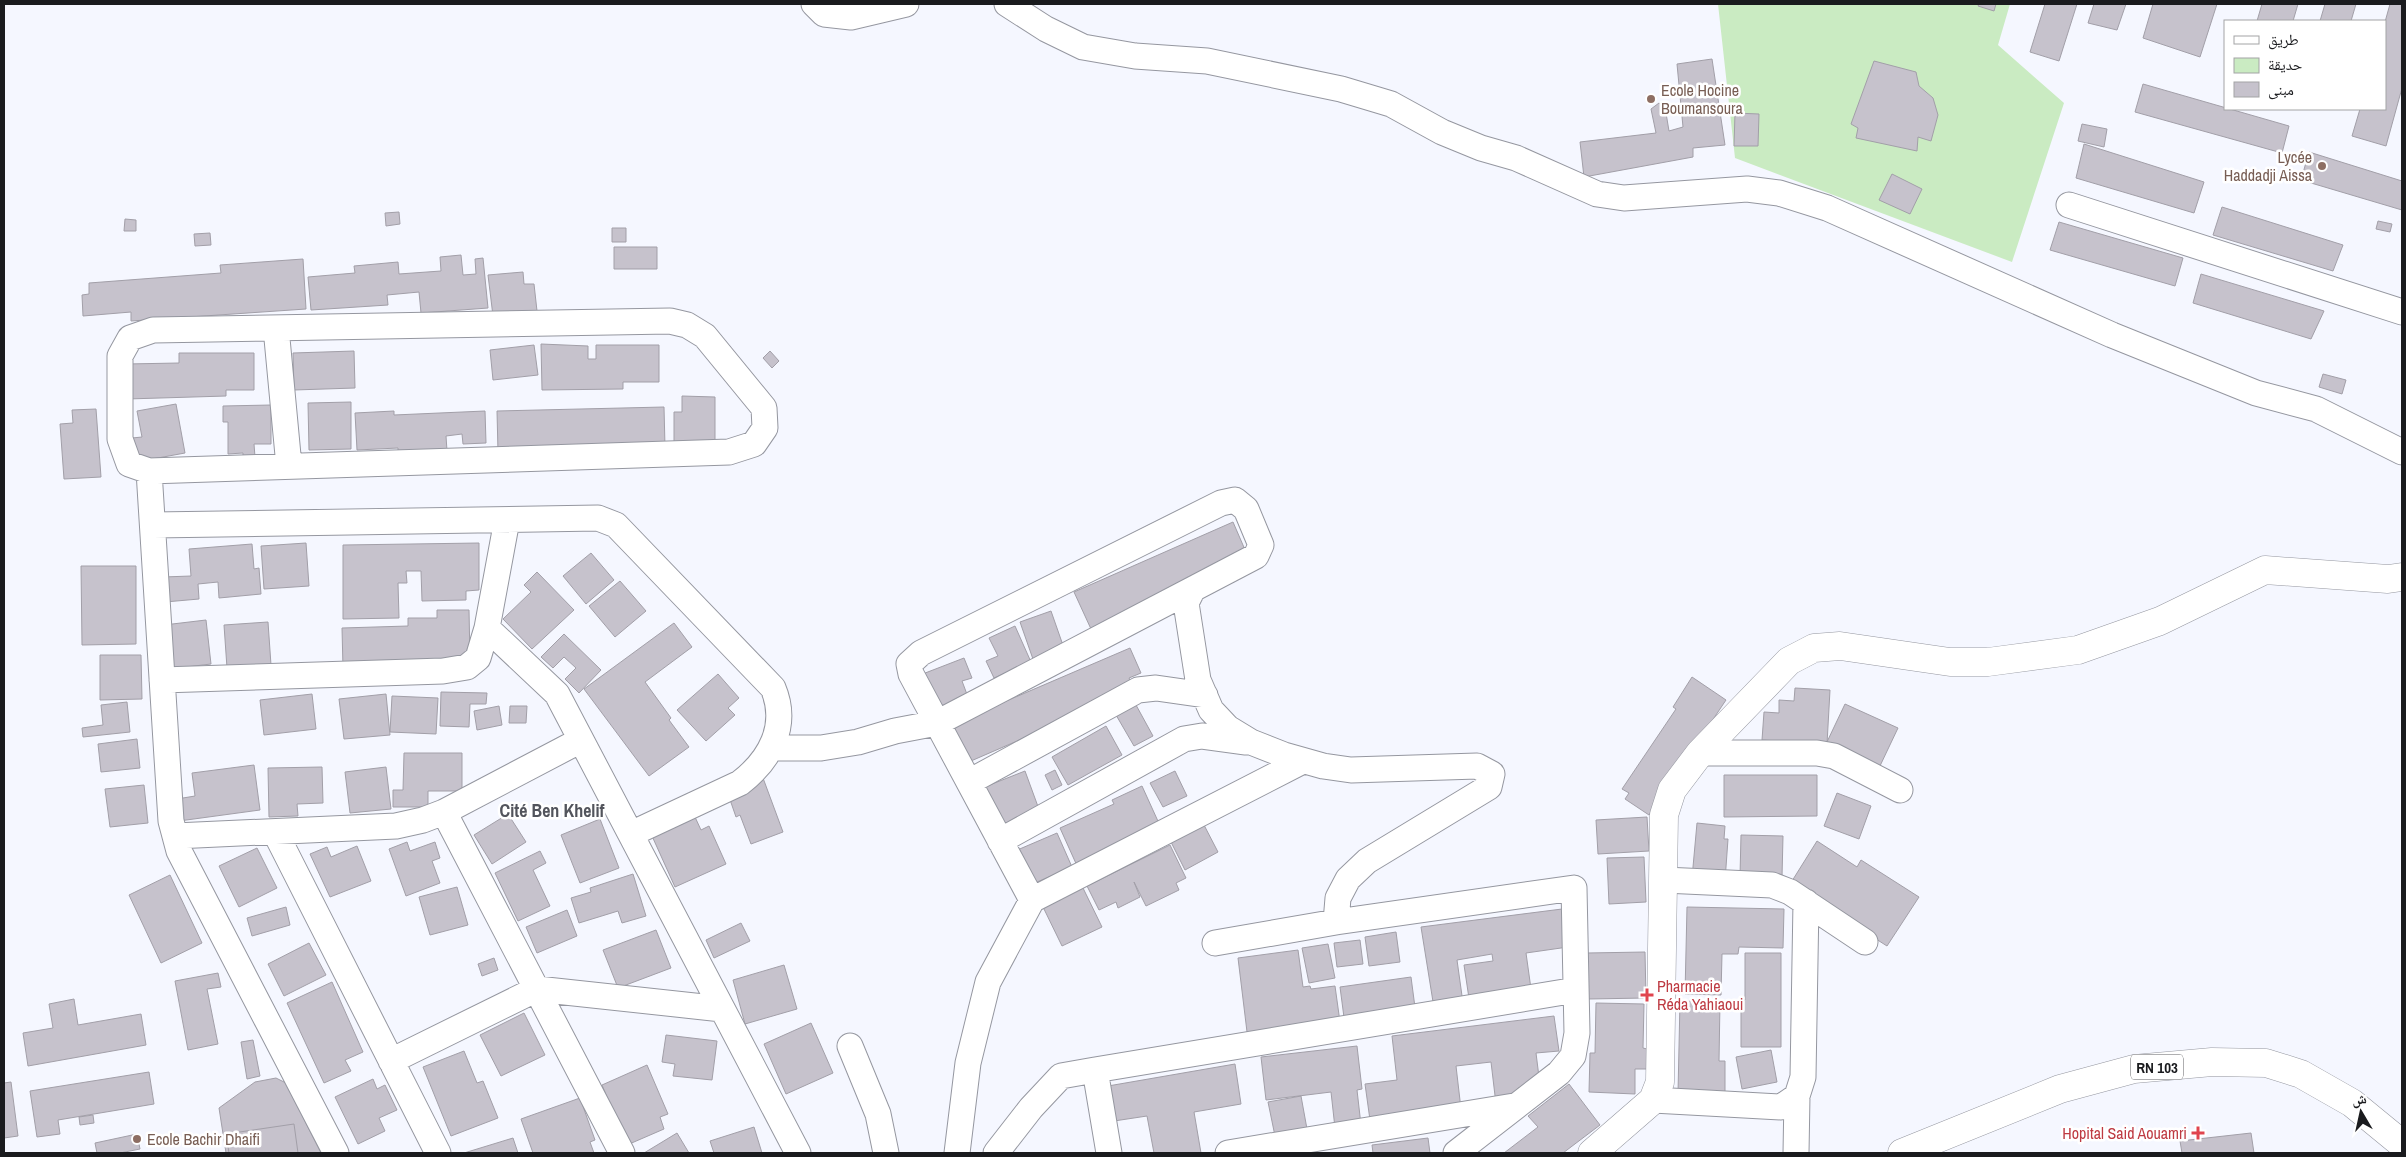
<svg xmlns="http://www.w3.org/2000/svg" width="2406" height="1157" viewBox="0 0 2406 1157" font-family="'Archivo Narrow','Noto Naskh Arabic',sans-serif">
	<rect width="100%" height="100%" fill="#f5f7ff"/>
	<path fill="#caebc2" d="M1718,4H2010L1998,45L2064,103L2012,262L1735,158Z"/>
	<path fill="#c6c2cc" stroke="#a29fa8" d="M1979,4H1996L1994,11L1978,6Z
		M2045,4H2077L2059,61L2030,52Z
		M2094,4H2126L2117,30L2088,23Z
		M2153,4H2217L2200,57L2143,38Z
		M2262,4H2298L2293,21H2257Z
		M2325,4H2356L2351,21H2320Z
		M2390,4H2402V88L2386,146L2352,136L2360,109H2385V22Z
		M1712,59L1725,145L1693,148V157L1584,177L1580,142L1656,133L1651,109L1659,103L1665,107L1669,131L1683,127L1677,64Z
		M1874,61L1916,72L1919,86L1933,98L1938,115L1931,141L1918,137L1917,151L1856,138L1858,128L1851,124Z
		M2143,84L2289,126L2282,153L2135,112Z
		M1735,113L1759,114L1758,146H1734Z
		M2082,124L2107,129L2104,147L2078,141Z
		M2084,144L2204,182L2194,213L2076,178Z
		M2309,152L2402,181V210L2301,180Z
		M1892,174L1922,189L1910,214L1879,200Z
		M2222,207L2343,245L2333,271L2213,235Z
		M399,212L400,224L386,226L385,213Z
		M125,219L136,220V231H124Z
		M2378,221L2392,224L2390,232L2376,229Z
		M2059,222L2183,258L2175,286L2050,250Z
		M612,228H626V242H612Z
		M210,233L211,245L195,246L194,234Z
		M614,247H657V269H614Z
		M461,255L463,275L476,274L475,259L483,258L488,308L421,313L419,292L387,295L388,305L311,310L308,277L355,273L354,266L398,262L399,274L441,271L440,257Z
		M303,259L306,309L131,321V312L83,316L82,295L89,294V283L221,273L220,265Z
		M523,272L524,284H534L537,311L493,316L488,275Z
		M2201,274L2324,311L2311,339L2193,303Z
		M541,344L588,346V359H596V345H659V382H623V389L542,390Z
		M534,345L538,375L493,380L490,350Z
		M354,351L355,388L294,390L293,353Z
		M770,351L779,361L772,368L763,358Z
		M179,353H254V390H226V396L127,399L126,364L179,363Z
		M2323,374L2346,380L2342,394L2319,387Z
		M682,396L715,397V445H674V412H682Z
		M351,402V449L309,450L308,403Z
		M176,404L185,453L136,462L132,438L142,437L137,411Z
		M271,405V444H254L255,457L243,458V453L228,454V422H223V406Z
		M664,407L665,447L498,452L497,411Z
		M96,409L101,477L64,479L60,424L73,423L72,410Z
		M394,411V415L485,411L486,443L463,444L462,434L446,436L447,451L398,454V448L357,450L355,413Z
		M1233,522L1249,559L1091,629L1074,592Z
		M306,543L309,586L264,589L261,546Z
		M479,543V590L466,591V600L422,601L421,571H406L407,583H398L399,618L343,619V545Z
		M252,544L254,569L259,568L261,594L219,598L218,582L198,584L199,599L165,602L163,577L191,576L189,549Z
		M591,553L614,580L586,604L563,576Z
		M81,566H136V644L82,645Z
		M537,572L574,610L532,649L503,619L531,592L524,585Z
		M620,581L646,611L615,637L589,606Z
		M437,610H469L470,659L343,668L342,628L408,626V618H437Z
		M1051,611L1065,651L1034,662L1020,622Z
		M206,620L211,664L169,669L164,625Z
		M268,622L271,665L227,668L224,625Z
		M674,623L692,647L645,682L671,718L669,720L689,747L649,776L584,689Z
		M1015,626L1031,662L994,678L986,661L998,656L989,638Z
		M564,634L601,670L579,693L565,679L576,668L564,657L553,668L541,657Z
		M1130,648L1141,673L1129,678L1135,690L964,764L948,726Z
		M100,655H141L142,699L100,700Z
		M964,658L972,678L962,681L968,697L933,710L920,675Z
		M718,674L739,698L728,708L735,715L706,741L677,710Z
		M1692,677L1726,700L1649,815L1625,799L1629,793L1622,789L1676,709L1673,707Z
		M1795,688L1830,690L1827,744L1762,740L1764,712L1779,713V700L1794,701Z
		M441,692L487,693L486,704H470L469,727L440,726Z
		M312,694L316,729L264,735L260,700Z
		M386,694L390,735L344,739L339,699Z
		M392,696L438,698L436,734L390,732Z
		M127,702L130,732L83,737L82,728L103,725L101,705Z
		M1845,704L1898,728L1879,768L1826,744Z
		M1136,705L1153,736L1134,746L1116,715Z
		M499,706L502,725L477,730L474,711Z
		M510,706H527L526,723H509Z
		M1106,726L1122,755L1068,785L1052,757Z
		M137,739L140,768L101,772L98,744Z
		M404,753H462V791H428V807H393V790H403Z
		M254,765L260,810L179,821L177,799L195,796L192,773Z
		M322,767L323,803L297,804L298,816L269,817L268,768Z
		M386,767L391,809L350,813L345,772Z
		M1055,770L1062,785L1052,790L1045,775Z
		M1025,771L1040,812L997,828L982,788Z
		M1175,771L1187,796L1163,807L1150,783Z
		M1724,775H1817V816L1724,817Z
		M763,778L783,832L751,844L740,815L736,817L727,791Z
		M144,785L148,823L110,827L105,789Z
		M1142,786L1162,830L1078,868L1060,828L1114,804L1112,800Z
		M1837,793L1871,806L1859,839L1824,826Z
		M508,814L526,842L492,864L474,835Z
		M695,817L701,830L709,826L726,864L675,887L652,836Z
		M1647,817L1649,851L1598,854L1596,820Z
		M600,819L619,868L580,883L561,835Z
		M1697,823L1725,826L1724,839H1728L1725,881L1692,878Z
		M1204,825L1218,852L1185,870L1171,842Z
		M1057,833L1072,867L1030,885L1015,851Z
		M1741,835L1783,836L1782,877L1740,876Z
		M1817,841L1857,867L1861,860L1919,897L1887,946L1826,907L1792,881Z
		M407,842L410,851L435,842L440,858L432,861L440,883L406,896L389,849Z
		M1170,845L1186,878L1176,883L1179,890L1146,906L1134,882L1140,897L1118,908L1116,902L1099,910L1087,886Z
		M357,846L371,881L330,897L310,854L327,847L331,857Z
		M257,848L277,888L239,907L219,866Z
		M540,851L546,863L533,870L550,906L518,921L495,873Z
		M1644,857L1646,902L1609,904L1607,858Z
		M633,874L646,916L622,923L618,911L579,923L571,898L591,892L590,888Z
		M170,875L202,943L161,963L129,895Z
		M457,887L468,925L430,935L419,897Z
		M1083,888L1102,927L1062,946L1043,907Z
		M286,907L290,925L252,936L247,918Z
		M1687,907L1784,909L1783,948L1739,947L1738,954H1722L1721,995L1685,994Z
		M1562,909L1568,947L1526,953L1532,996L1470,1005L1464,965L1493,961L1492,954L1457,960L1463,1003L1434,1008L1421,927Z
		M567,910L577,936L537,953L526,927Z
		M741,923L750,941L714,958L706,940Z
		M656,930L671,968L618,988L603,950Z
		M1396,932L1400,962L1369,966L1365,937Z
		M1360,940L1363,964L1337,967L1334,943Z
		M309,943L326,975L284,996L268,964Z
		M1328,944L1335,978L1309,983L1302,948Z
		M1298,950L1303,987L1310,986L1311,989L1335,986L1340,1022L1248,1040L1238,958Z
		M1645,952L1646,998L1588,999L1587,953Z
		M1745,953H1781V1047H1741V999L1745,1000Z
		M494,958L498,970L482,976L478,964Z
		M784,965L797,1009L745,1024L733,980Z
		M218,973L221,987L207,989L218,1044L188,1050L175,981Z
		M1411,977L1416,1015L1345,1025L1340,987Z
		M332,982L363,1052L345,1060L351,1071L324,1083L287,1003Z
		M74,999L78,1025L141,1014L146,1045L28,1066L23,1033L53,1028L49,1004Z
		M1680,1001L1720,1002L1719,1061H1725V1094L1678,1093Z
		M1596,1003L1644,1004L1643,1048L1647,1049V1069H1635V1094L1589,1092L1590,1053H1595Z
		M524,1013L545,1055L501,1076L480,1035Z
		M1554,1016L1559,1051L1536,1053L1540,1085L1518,1088L1520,1101L1496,1104L1491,1062L1456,1066L1461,1109L1370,1120L1365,1084L1397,1080L1392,1036Z
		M811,1023L833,1073L786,1094L764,1044Z
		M666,1035L717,1041L712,1080L673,1076L675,1064L662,1062Z
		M253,1040L260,1076L247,1079L241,1042Z
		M1357,1046L1362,1089L1357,1090L1361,1125L1335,1128L1331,1092L1266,1100L1261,1057Z
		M1771,1050L1777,1082L1742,1089L1736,1057Z
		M464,1051L477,1083L483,1081L498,1118L451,1136L423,1067Z
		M1235,1064L1241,1104L1194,1112L1201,1153H1154L1147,1116L1114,1121L1108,1086Z
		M647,1065L668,1114L660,1117L664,1129L627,1145L602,1085Z
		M149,1072L154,1104L58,1120L60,1134L37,1137L30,1091Z
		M276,1078L286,1083L321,1153H226L219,1108L255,1082Z
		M373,1079L377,1089L385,1085L397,1110L379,1118L385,1131L358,1144L335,1097Z
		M11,1082L18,1136L4,1138V1083Z
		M1569,1084L1600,1125L1563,1153H1504L1538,1127L1528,1116Z
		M1301,1096L1307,1129L1275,1136L1268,1102Z
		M580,1098L595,1140L590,1142L594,1153H533L521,1119Z
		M93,1115L94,1123L80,1125L79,1117Z
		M294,1124L298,1153H229L226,1134Z
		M754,1127L762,1153H714L710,1141Z
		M677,1133L689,1153H644Z
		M2251,1133L2254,1153H2182L2180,1141Z
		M137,1134L140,1149L120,1153H97L95,1143Z
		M513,1138L518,1153H464Z
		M1428,1138L1430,1153H1373L1372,1145Z"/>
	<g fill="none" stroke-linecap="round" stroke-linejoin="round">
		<g stroke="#9597a0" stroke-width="27">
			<path id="minor" d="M814,4L824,14L851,17L906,4
				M1007,4L1046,29L1083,47L1135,56L1207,61L1341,89L1391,104L1442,132L1481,148L1516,158L1597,194L1624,198L1747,189L1779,193L1827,208L2112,335L2256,393L2316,409L2402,452
				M2069,205L2402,312
				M670,321L687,325L705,336L764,408L765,428L754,444L729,452L149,471L129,464L120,439V356L130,338L153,330Z
				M276,328L289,466
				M149,471L171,821L179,851L336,1153
				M153,525L598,518L616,525L773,688C789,726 770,760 740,783L631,834
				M487,628L557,694L798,1153
				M162,680L443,671L467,667L478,658L487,628L507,520
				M771,748H821L858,742L895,731L937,723L1193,589
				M1700,753H1817L1834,756L1900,790
				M1303,761L1032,900L911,674L909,664L921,653L1221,503L1235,500L1246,509L1261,545L1256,556L1193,589L1186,603L1198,680L1211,710L1228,728L1251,742L1284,755L1323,766L1351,770L1477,766L1492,774L1489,787L1367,861L1348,879L1338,898L1336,922
				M969,782L1138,690L1156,688L1205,695
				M444,812L622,1153
				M275,832L438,1153
				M175,836L396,826L423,820L444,812L581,740
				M1000,841L1184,739L1202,736L1246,742
				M1664,880L1772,885L1790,892L1865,942
				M1215,943L1336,922L1574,888L1577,1033L1573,1056L1559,1073L1456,1153
				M850,1046L878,1114L886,1153
				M391,1061L537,989L722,1009
				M1653,1100L1781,1107L1797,1096L1803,1077L1806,902
				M957,1153L968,1063L988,982L1032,900
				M996,1153L1031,1108L1061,1076L1095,1070
				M1109,1153L1095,1070L1576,990
				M1228,1153L1514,1106
				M1796,1153L1797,1096"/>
		</g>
		<g stroke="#9597a0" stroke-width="29">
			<path id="tertiary" d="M1592,1153L1653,1100L1660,1082L1664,815L1672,790L1700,753L1789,661L1814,648L1840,646L1950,662H1988L2078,650L2160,621L2265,570L2388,579L2402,577"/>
		</g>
		<g stroke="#9597a0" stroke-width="29">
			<path id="primary" d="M1902,1153L2060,1089L2134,1069L2212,1062L2266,1063L2301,1074L2352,1103L2402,1144"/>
		</g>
		<use href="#minor" stroke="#fff" stroke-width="25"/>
		<use href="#tertiary" stroke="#fff" stroke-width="28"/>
		<use href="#primary" stroke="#fff" stroke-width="28"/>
	</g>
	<g fill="#8d6e63" stroke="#fff" stroke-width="2">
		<circle cx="1651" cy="99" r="5"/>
		<circle cx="2322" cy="166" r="5"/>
		<circle cx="137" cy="1139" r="5"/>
	</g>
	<g fill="#e0444e" stroke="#fff" stroke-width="2">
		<path d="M1644.5 987.5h5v5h5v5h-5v5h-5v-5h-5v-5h5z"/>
		<path d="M2195.5 1125.5h5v5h5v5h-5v5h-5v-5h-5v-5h5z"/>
	</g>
	<g text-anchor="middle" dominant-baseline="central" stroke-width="5" stroke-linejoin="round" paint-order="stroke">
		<rect fill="#fff" stroke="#5f5f62" stroke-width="1" x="2131" y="1054.5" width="52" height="25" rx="4"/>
		<g font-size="15" font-weight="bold" fill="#1a1b1e">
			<text x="2157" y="1067">RN 103</text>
		</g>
		<g font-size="16" fill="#785e54" stroke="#fff" text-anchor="start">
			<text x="1661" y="90">Ecole Hocine<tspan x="1661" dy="18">Boumansoura</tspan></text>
			<text x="2312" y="157" text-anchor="end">Lycée<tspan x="2312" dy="18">Haddadji Aissa</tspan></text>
			<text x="147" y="1139">Ecole Bachir Dhaifi</text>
		</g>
		<g font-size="16" fill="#be3a42" stroke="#fff" text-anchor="start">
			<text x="1657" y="986">Pharmacie<tspan x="1657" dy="18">Réda Yahiaoui</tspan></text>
			<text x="2187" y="1133" text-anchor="end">Hopital Said Aouamri</text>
		</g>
		<g font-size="18" font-weight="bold" fill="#52545c" stroke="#fff">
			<text x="552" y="810">Cité Ben Khelif</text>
		</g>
	</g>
	<rect width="2406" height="1157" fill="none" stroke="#1a1b1e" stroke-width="10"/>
	<rect x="2224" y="20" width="162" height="90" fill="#ffffff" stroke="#a3a4a5"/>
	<rect x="2234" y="36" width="25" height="8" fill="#ffffff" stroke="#a3a4a5"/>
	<text x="2268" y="45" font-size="15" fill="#1a1b1e">طريق</text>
	<rect x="2234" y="58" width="25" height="15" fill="#caebc2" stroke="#a3a4a5"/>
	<text x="2268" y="70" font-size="15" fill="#1a1b1e">حديقة</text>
	<rect x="2234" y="82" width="25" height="15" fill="#c6c2cc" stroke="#a3a4a5"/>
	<text x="2268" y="95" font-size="15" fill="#1a1b1e">مبنى</text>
	<g transform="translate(2361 1112) rotate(351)" stroke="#ffffff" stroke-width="4" paint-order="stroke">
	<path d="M0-4L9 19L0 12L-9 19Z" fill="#1a1b1e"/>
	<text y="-8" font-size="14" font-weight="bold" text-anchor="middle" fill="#1a1b1e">ش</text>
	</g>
</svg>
